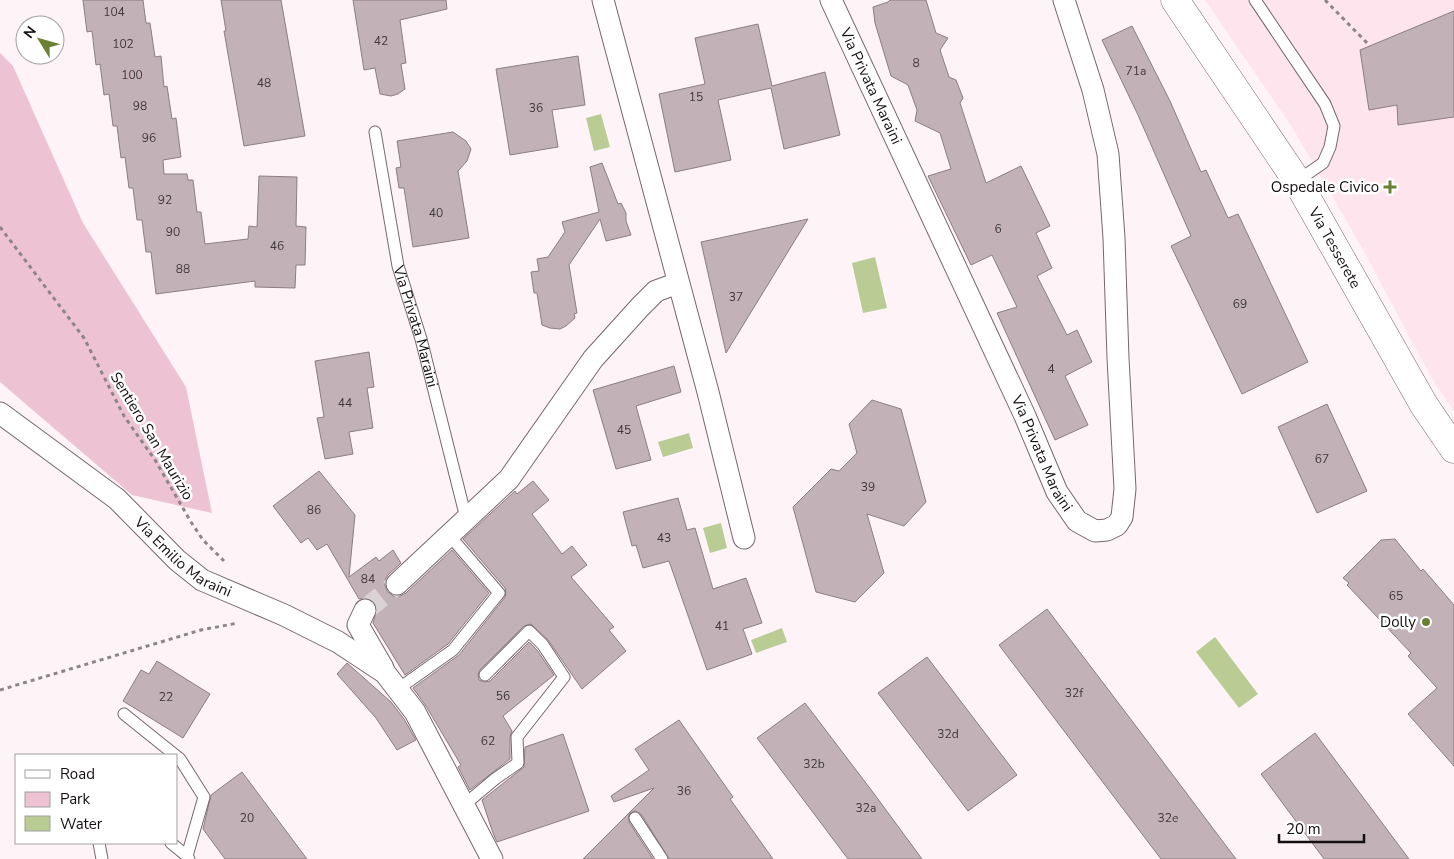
<svg xmlns="http://www.w3.org/2000/svg" width="1454" height="859" viewBox="0 0 1454 859" font-family="'Nunito Sans',sans-serif">
	<rect width="100%" height="100%" fill="#fef4f8"/>
	<path fill="#fde4ed" d="M1205,0H1454V411L1431,377L1361,246L1292,127Z"/>
	<path fill="#edc3d3" d="M0,53L13,66L83,223L186,387L212,513L132,495L0,382Z"/>
	<path fill="#b9cc93" d="M601,114L610,147L594,151L586,118Z
		M875,257L887,308L863,313L852,263Z
		M689,433L693,448L663,457L658,442Z
		M721,523L727,548L710,553L703,528Z
		M782,628L787,642L756,653L751,640Z
		M1215,637L1258,694L1239,708L1196,652Z"/>
	<path fill="#c2b2b8" stroke="#8b7d82" d="M83,0H143L146,23H150L155,57L161,56L164,87L167,86L172,119L176,118L181,157L163,160L164,174H187L188,180H193L197,212H201L205,244L248,239L249,226L257,227L259,176L297,177L296,226L306,227L305,265H296L295,288L255,287V281L156,294L151,252H146L142,220H137L133,188H129L125,157L121,158L117,126H113L109,94L104,95L100,64L96,65L92,31L87,32Z
		M221,0H281L305,136L244,146L224,31H226Z
		M353,0H446L447,9L400,20L406,63L401,64L405,89L398,94L391,96L380,94L375,68L364,70Z
		M890,0H926L936,33L948,38L940,50L949,77L956,80L963,98L960,103L986,183L1021,166L1050,226L1036,233L1052,268L1037,276L1067,335L1077,330L1092,362L1065,376L1088,425L1055,440L997,313L1017,307L992,255L971,265L928,176L951,169L940,133L915,121L917,110L908,85L891,76L875,23L873,7L888,2Z
		M1454,11V117L1398,125L1397,105L1369,110L1360,50Z
		M758,24L772,86L825,72L840,135L784,149L771,88L718,100L731,160L675,172L659,94L705,84L695,38Z
		M1132,26L1170,101L1201,172L1206,170L1228,218L1238,214L1308,362L1242,394L1171,246L1191,236L1138,115L1102,40Z
		M578,56L585,105L552,110L558,147L510,155L496,69Z
		M453,132L466,141L471,149L467,161L458,171L469,238L413,247L404,188H399L396,168L401,167L397,141Z
		M602,163L618,204L621,203L626,213V221L631,235L606,241L600,219L569,265L577,313L574,314L575,318L566,326L560,329L550,328L542,325L537,293H534L531,272L539,271L537,259L548,257L565,232L562,222L599,212L590,167Z
		M808,219L726,353L701,242Z
		M369,352L374,387L367,388L373,428L349,432L353,454L325,459L317,418L324,417L315,361Z
		M674,366L681,392L636,406L651,460L616,469L593,390Z
		M872,400L901,409L926,502L904,526L867,514L884,573L855,602L816,592L793,507L831,469L839,471L857,453L849,424Z
		M1327,404L1367,491L1317,513L1278,427Z
		M319,471L355,515L349,577L376,557L379,561L393,550L401,563L388,575L385,580V586L388,592L393,596H400L406,593L452,550L489,593L448,644L405,675L373,623L377,609L375,602L370,599L364,598L359,599L327,544L317,550L308,538L301,543L273,506Z
		M533,481L549,500L532,514L562,554L572,546L587,565L571,577L614,627L609,630L626,651L582,689L548,640L531,624L524,626L480,670L478,674L479,680L484,682L490,681L529,642L537,650L554,675L503,716L512,731L510,737V759L470,790L458,767L461,765L426,706L413,688L459,655L505,597L506,592L505,588L463,539L515,491L517,494Z
		M678,498L687,530L695,528L713,589L746,578L762,623L743,629L752,654L707,670L669,561L643,568L636,545L632,546L623,512Z
		M1395,539L1421,571L1423,569L1454,605V766L1408,714L1437,688L1408,656L1411,653L1347,585L1349,583L1343,578L1381,540Z
		M1047,609L1148,742L1236,859H1161L999,645Z
		M927,657L1017,775L968,811L878,693Z
		M157,661L210,694L183,738L123,701L141,670L149,674Z
		M347,663L391,702L404,719L416,740L397,750L376,718L337,674Z
		M805,703L872,791L922,859H848L757,738Z
		M679,720L733,797L730,799L773,859H669L641,814L635,811L629,814V822L653,859H583L654,788L614,802L611,796L649,770L635,749Z
		M1315,733L1409,859H1324L1261,774Z
		M563,734L589,811L497,842L493,833L482,800L524,767L525,747Z
		M242,772L307,859H225L203,829L211,795Z"/>
	<g fill="none" stroke-linecap="round" stroke-linejoin="round">
		<path stroke="#dbd2d5" stroke-width="21" stroke-dasharray="21 11" stroke-linecap="butt" d="M365,610L397,584"/>
		<g stroke="#76676d" stroke-width="13">
			<g id="service">
				<path d="M1255,0L1325,104L1334,126L1330,147L1323,163L1297,181"/>
				<path id="s1" d="M375,132L398,266L421,339L466,518"/>
				<path d="M398,689L453,650L499,593L449,535"/>
				<path d="M124,714L175,755"/>
				<path d="M176,756L180,759L204,797L187,856L189,859"/>
				<path d="M464,805L495,779L518,763L517,737L564,677L543,645L529,631L485,675"/>
				<path d="M635,818L662,859"/>
				<path d="M99,843L102,859"/>
				<path d="M171,843L187,856"/>
			</g>
		</g>
		<g stroke="#76676d" stroke-width="23">
			<g id="minor">
				<path d="M603,0L708,392L744,538"/>
				<path id="s2" d="M831,0L1025,416L1057,492L1077,521L1095,531L1107,530L1117,525L1122,517L1125,489L1118,358L1114,238L1108,154L1093,90L1064,0"/>
				<path id="s3" d="M0,413L117,499L177,560L202,580L284,615L338,642L385,673L415,712L492,859"/>
				<path d="M397,584L509,479L593,359L640,307L656,291L678,283"/>
				<path d="M365,610L358,625L383,668"/>
			</g>
		</g>
		<g stroke="#76676d" stroke-width="29">
			<g id="tertiary">
				<path id="s4" d="M1175,0L1297,181L1424,405L1454,449"/>
			</g>
		</g>
		<path stroke="#8d8588" stroke-width="3" stroke-dasharray="4 4" stroke-linecap="butt" d="M1325,0L1370,46
			M0,227L84,338L124,416L155,460L191,522L203,540L224,561
			M0,690L201,630L238,623"/>
		<use href="#service" stroke="#fff" stroke-width="11"/>
		<use href="#minor" stroke="#fff" stroke-width="21"/>
		<use href="#tertiary" stroke="#fff" stroke-width="28"/>
	</g>
	<g fill="#6a8133" stroke="#fff" stroke-width="2">
		<path d="M1387.5 179.5h5v5h5v5h-5v5h-5v-5h-5v-5h5z"/>
		<circle cx="1426" cy="622" r="5"/>
	</g>
	<g text-anchor="middle" dominant-baseline="central" stroke-width="5" stroke-linejoin="round" paint-order="stroke">
		<g font-size="12" fill="#40383b">
			<text x="114" y="12">104</text>
			<text x="381" y="41">42</text>
			<text x="123" y="44">102</text>
			<text x="916" y="63">8</text>
			<text x="1136" y="71">71a</text>
			<text x="132" y="75">100</text>
			<text x="264" y="83">48</text>
			<text x="696" y="97">15</text>
			<text x="140" y="106">98</text>
			<text x="536" y="108">36</text>
			<text x="149" y="138">96</text>
			<text x="165" y="200">92</text>
			<text x="436" y="213">40</text>
			<text x="998" y="229">6</text>
			<text x="173" y="232">90</text>
			<text x="277" y="246">46</text>
			<text x="183" y="269">88</text>
			<text x="736" y="297">37</text>
			<text x="1240" y="304">69</text>
			<text x="1051" y="369">4</text>
			<text x="345" y="403">44</text>
			<text x="624" y="430">45</text>
			<text x="1322" y="459">67</text>
			<text x="868" y="487">39</text>
			<text x="314" y="510">86</text>
			<text x="664" y="538">43</text>
			<text x="368" y="579">84</text>
			<text x="1396" y="596">65</text>
			<text x="722" y="626">41</text>
			<text x="1074" y="693">32f</text>
			<text x="503" y="696">56</text>
			<text x="166" y="697">22</text>
			<text x="948" y="734">32d</text>
			<text x="488" y="741">62</text>
			<text x="814" y="764">32b</text>
			<text x="684" y="791">36</text>
			<text x="866" y="808">32a</text>
			<text x="247" y="818">20</text>
			<text x="1168" y="818">32e</text>
		</g>
		<g font-size="15" fill="#140f11" stroke="#fff">
			<text stroke="none"><textPath href="#s2" startOffset="95">Via Privata Maraini</textPath></text>
			<text stroke="none"><textPath href="#s4" startOffset="295">Via Tesserete</textPath></text>
			<text stroke="none"><textPath href="#s1" startOffset="199">Via Privata Maraini</textPath></text>
			<text transform="translate(152 436) rotate(59)">Sentiero San Maurizio</text>
			<text stroke="none"><textPath href="#s2" startOffset="500">Via Privata Maraini</textPath></text>
			<text stroke="none"><textPath href="#s3" startOffset="234">Via Emilio Maraini</textPath></text>
		</g>
		<g font-size="15" fill="#140f11" stroke="#fff" text-anchor="end">
			<text x="1379" y="187">Ospedale Civico</text>
			<text x="1416" y="622">Dolly</text>
		</g>
	</g>
	<rect x="15" y="754" width="162" height="90" fill="#ffffff" stroke="#a19fa0"/>
	<rect x="25" y="770" width="25" height="8" fill="#ffffff" stroke="#a19fa0"/>
	<text x="60" y="779" font-size="15" fill="#140f11">Road</text>
	<rect x="25" y="792" width="25" height="15" fill="#edc3d3" stroke="#a19fa0"/>
	<text x="60" y="804" font-size="15" fill="#140f11">Park</text>
	<rect x="25" y="816" width="25" height="15" fill="#b9cc93" stroke="#a19fa0"/>
	<text x="60" y="829" font-size="15" fill="#140f11">Water</text>
	<g transform="translate(40 40) rotate(307)"><circle r="24" fill="#ffffff" stroke="#a19fa0"/>
	<path d="M0-4L9 19L0 12L-9 19Z" fill="#6a8133"/>
	<text y="-8" font-size="14" font-weight="bold" text-anchor="middle" fill="#140f11">N</text>
	</g>
	<path d="M1279 834v8h85v-8" fill="none" stroke="#140f11" stroke-width="2.5"/>
	<text x="1286" y="834" font-size="15" fill="#140f11" stroke="#ffffff" stroke-width="4" paint-order="stroke">20 m</text>
</svg>
